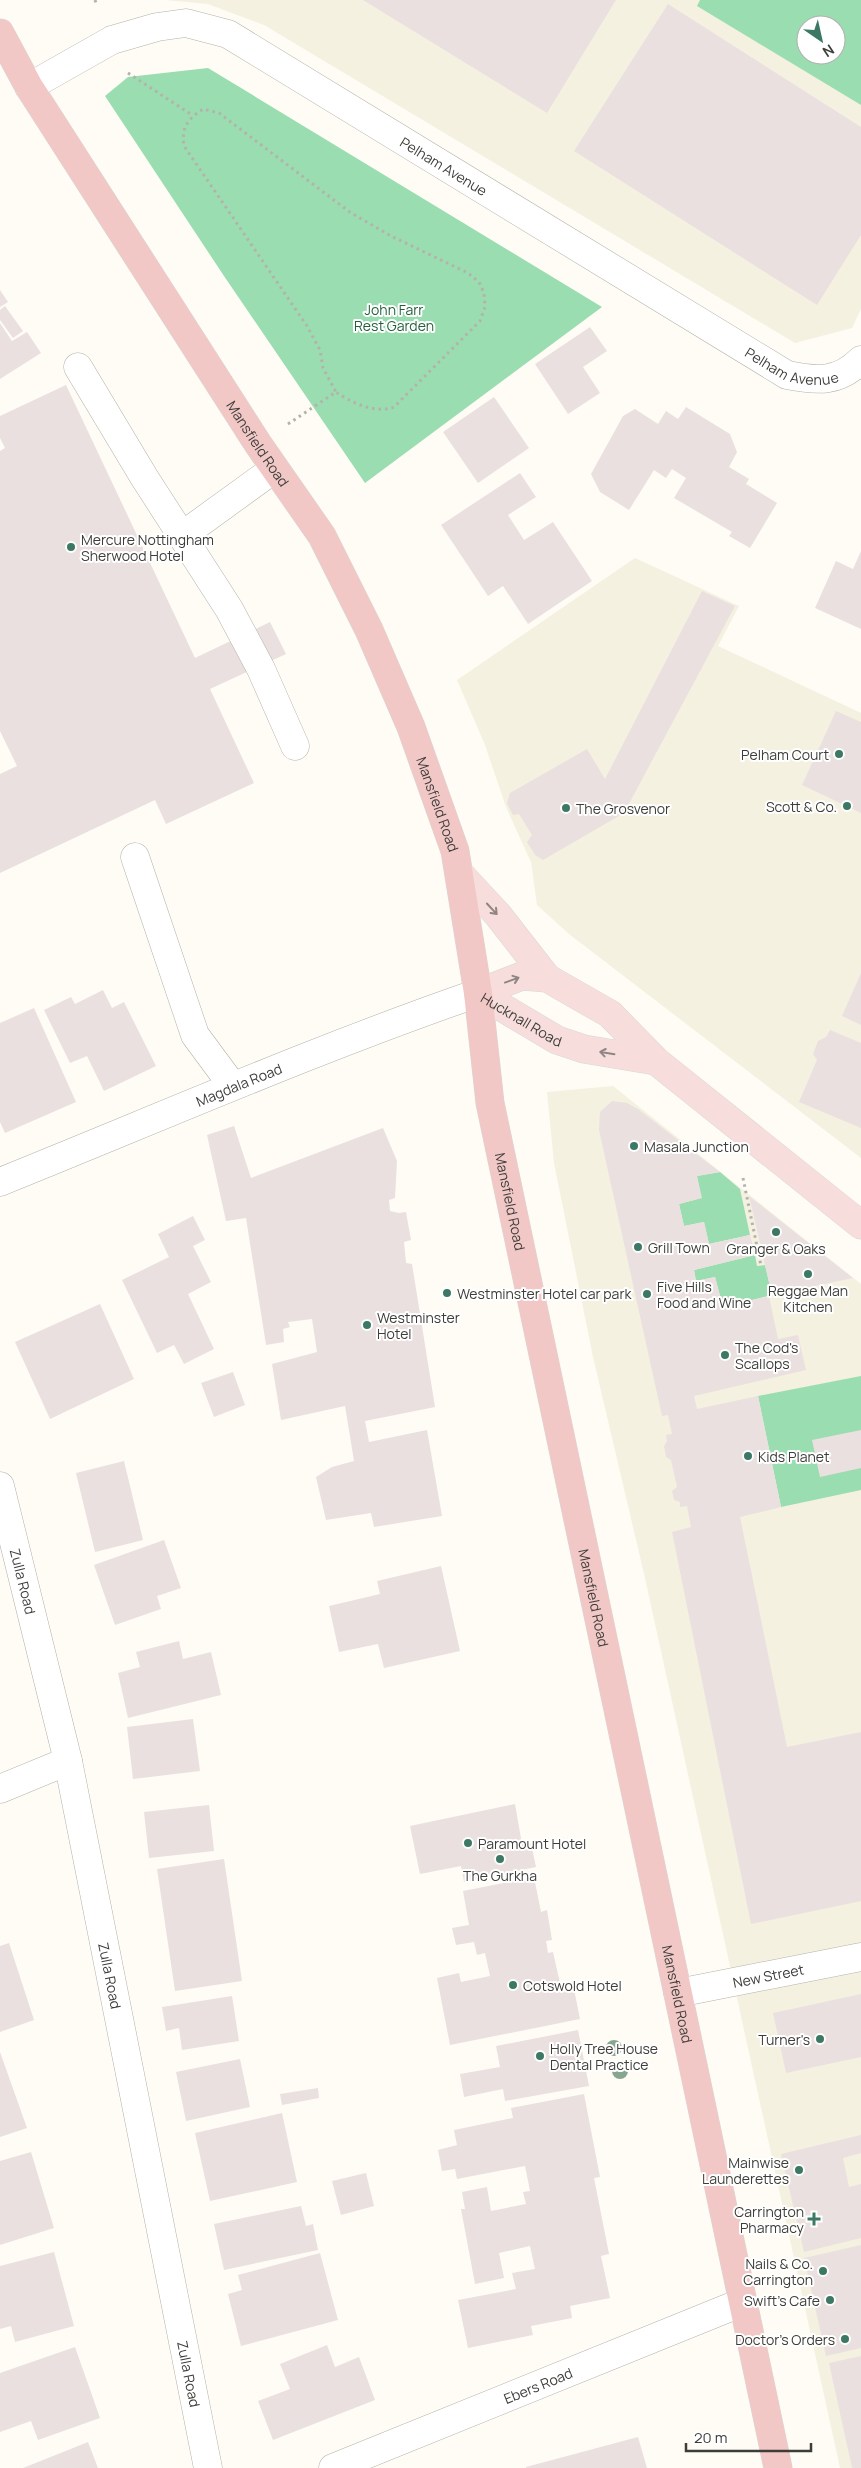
<svg xmlns="http://www.w3.org/2000/svg" width="861" height="2468" viewBox="0 0 861 2468" font-family="Manrope,sans-serif">
	<rect width="100%" height="100%" fill="#fefcf4"/>
	<path fill="#f4f1e1" fill-rule="evenodd" d="M165,0H861V309L852,328L795,343L264,25L208,4ZM806,25H836V55H806Z
		M635,558L739,606L718,646L861,713V1158L569,934L537,905L531,862L506,807L485,745L457,680Z
		M613,1086L861,1284V2468H840L645,1578L593,1357L554,1163L547,1092Z"/>
	<path fill="#9addb0" fill-rule="evenodd" d="M700,0H861V105L697,6ZM806,25H836V55H806Z
		M208,68L602,307L365,483L224,276L105,96L128,77Z
		M720,1172L740,1189L750,1235L709,1244L704,1222L684,1226L679,1204L701,1198L697,1176Z
		M755,1255L757,1266L765,1265L772,1295L723,1307L715,1277L696,1281L694,1270Z
		M861,1376V1490L781,1507L758,1396Z"/>
	<path fill="#eae0df" d="M363,0H616L547,113Z
		M668,4L861,127V235L817,305L574,151Z
		M0,290L8,302L0,307Z
		M5,306L23,331L13,338L0,320V310Z
		M0,323L12,341L27,332L41,353L0,379Z
		M590,327L607,351L583,367L600,393L568,414L535,364Z
		M66,385L195,658L270,622L286,654L210,689L254,783L166,824L155,800L0,873V774L17,766L0,731V451L5,448L0,438V416Z
		M494,397L529,448L478,483L443,432Z
		M686,407L730,434L737,452L729,467L749,479L746,484L777,503L750,548L729,536L732,532L674,498L686,478L672,469L666,478L654,470L629,510L600,492L591,474L623,416L635,409L658,424L666,411L678,419Z
		M520,473L536,497L508,515L524,540L553,522L592,581L528,624L503,586L488,596L441,525Z
		M861,551V629L815,608L836,561L853,569Z
		M702,591L735,606L624,813L543,860L535,855L527,842L532,835L519,814L513,815L507,803L510,793L587,749L605,779Z
		M836,711L861,722V813L802,785Z
		M861,973V1025L842,1016Z
		M103,990L112,1008L124,1002L156,1066L104,1091L87,1056L70,1063L44,1010L71,997L75,1004Z
		M34,1008L76,1102L5,1133L0,1122V1023Z
		M830,1030L861,1043V1128L799,1102L817,1060L813,1054L818,1041L826,1037Z
		M612,1101L627,1103L638,1109L720,1172L697,1176L702,1198L679,1204L684,1226L704,1222L709,1244L750,1235L755,1255L694,1270L696,1281L715,1277L723,1307L769,1296L778,1339L798,1335L806,1370L694,1396L697,1409L758,1396L781,1507L740,1517L748,1556L787,1747L861,1732V1901L751,1924L672,1532L691,1527L687,1506L680,1507V1502L674,1500L672,1491L677,1487L671,1460L666,1457L664,1446L667,1441L666,1435L672,1434L668,1415L662,1416L599,1130L600,1112Z
		M234,1126L251,1178L383,1128L397,1161L395,1198L389,1200L390,1211L399,1213L406,1212L411,1240L404,1242L406,1263L412,1264L435,1407L365,1421L369,1442L427,1430L442,1516L374,1527L371,1513L326,1520L316,1477L332,1467L354,1461L345,1406L281,1420L272,1364L317,1352L312,1319L288,1322L290,1327L283,1329L284,1342L266,1345L246,1218L226,1221L207,1135Z
		M749,1196L792,1230L853,1278L772,1295Z
		M193,1216L205,1240L193,1246L211,1282L188,1294L214,1349L184,1364L174,1345L157,1353L122,1280L169,1257L158,1234Z
		M100,1304L134,1379L50,1419L15,1342Z
		M233,1372L245,1405L214,1417L201,1383Z
		M861,1430V1468L820,1477L812,1440Z
		M124,1461L143,1540L95,1552L76,1473Z
		M164,1540L181,1588L157,1596L161,1609L115,1625L94,1565Z
		M441,1566L460,1651L384,1668L378,1644L339,1652L329,1606L380,1594L377,1581Z
		M179,1641L183,1659L211,1652L221,1695L128,1718L118,1673L140,1667L136,1652Z
		M193,1719L200,1771L133,1779L127,1727Z
		M515,1804L522,1844L531,1843L536,1867L464,1882L461,1866L420,1874L410,1826Z
		M209,1805L214,1851L149,1858L144,1812Z
		M224,1859L242,1981L175,1991L157,1869Z
		M534,1877L541,1912L547,1910L552,1940L546,1941L548,1953L553,1952L562,1992L574,1989L580,2019L450,2045L437,1978L459,1973L461,1982L490,1976L485,1953L477,1955L474,1942L456,1945L452,1928L469,1925L463,1891Z
		M9,1943L34,2020L0,2032V1946Z
		M861,1994V2057L786,2073L773,2013Z
		M232,1996L239,2041L182,2050L179,2028L166,2031L162,2007Z
		M578,2030L589,2086L505,2101L503,2089L464,2097L460,2074L500,2067L496,2046Z
		M0,2052L27,2128L0,2137Z
		M240,2059L250,2107L186,2121L176,2072Z
		M318,2088L319,2098L282,2105L280,2094Z
		M584,2094L600,2177L594,2178L609,2254L601,2256L610,2298L570,2306L572,2318L531,2326L533,2335L468,2348L458,2300L516,2289L512,2273L535,2269L530,2246L499,2253L504,2278L475,2284L461,2209H465L462,2192L487,2187L491,2211L526,2204L523,2192L530,2191L525,2166L457,2179L455,2169L442,2171L438,2150L457,2145L454,2130L513,2118L511,2108Z
		M282,2113L297,2182L210,2201L195,2133Z
		M861,2135V2153L843,2158L849,2187L861,2184V2238L804,2252L781,2154Z
		M31,2152L54,2228L0,2245V2161Z
		M366,2173L374,2206L341,2215L332,2181Z
		M301,2206L306,2226L313,2224L318,2250L224,2270L214,2224Z
		M861,2245V2348L826,2356L804,2258Z
		M54,2252L74,2326L15,2342L11,2326L0,2329V2266Z
		M320,2253L338,2320L241,2346L228,2294L242,2290L238,2275Z
		M327,2345L335,2367L359,2357L375,2400L273,2440L258,2401L290,2389L280,2364Z
		M75,2347L100,2418L38,2440L31,2421L0,2432V2373Z
		M861,2356V2468H852L829,2363Z
		M638,2437L647,2468H526V2467Z
		M88,2442L98,2468H23Z"/>
	<g fill="none" stroke-linecap="round" stroke-linejoin="round">
		<g stroke="#b3b2aa" stroke-width="29">
			<g id="minor">
				<path id="s1" d="M29,87L112,40L157,27L186,23L228,34L787,375C817,381 838,383 861,360"/>
				<path d="M78,367L144,477L229,609L261,669L295,746"/>
				<path d="M183,535L274,469"/>
				<path d="M135,857L195,1035L232,1085"/>
				<path id="s2" d="M0,1182C159,1118 316,1049 478,993"/>
				<path id="s3" d="M0,1486L68,1761L208,2468"/>
				<path d="M0,1789L68,1761"/>
				<path id="s4" d="M678,1993L861,1957"/>
				<path id="s5" d="M333,2468L743,2302"/>
			</g>
		</g>
		<g stroke="#d8d8d8" stroke-width="29">
			<g id="major">
				<path d="M459,873L498,915L547,978"/>
				<path d="M478,993L522,976L547,978L610,1014L656,1061L861,1225"/>
				<path id="s6" d="M478,993L557,1040L584,1049L656,1061"/>
			</g>
		</g>
		<g stroke="#d8d8d8" stroke-width="29">
			<g id="highway">
				<path id="s7" d="M0,33L29,87L258,444L322,536L369,630L411,727L455,851L478,993L490,1103L778,2468"/>
			</g>
		</g>
		<path stroke="#b4b2ac" stroke-width="3" stroke-dasharray="2.5 4" stroke-linecap="butt" d="M95,0L97,6
			M128,73L192,115
			M288,424L336,392C352,403 375,414 394,407L480,321L485,307L484,293L479,282L468,273L391,236L351,213L219,113L203,109C188,119 181,127 184,146L307,326L320,350L323,368L336,392
			M743,1178L761,1266"/>
		<use href="#minor" stroke="#fff" stroke-width="28"/>
		<use href="#major" stroke="#f7dedd" stroke-width="28"/>
		<use href="#highway" stroke="#f2c8c7" stroke-width="28"/>
	</g>
	<g fill="#86a68f">
		<circle cx="614" cy="2048" r="8"/>
		<circle cx="620" cy="2071" r="8"/>
	</g>
	<defs><path id="oneway-shaft" d="M-6 0H5M1.5-3L5.5 0L1.5 3" fill="none" stroke-width="1.6" stroke-linecap="round" stroke-linejoin="round" transform="scale(1.25)"/></defs>
	<g stroke="#918583">
		<use href="#oneway-shaft" transform="translate(492 909) rotate(47)"/>
		<use href="#oneway-shaft" transform="translate(512 980) rotate(-20)"/>
		<use href="#oneway-shaft" transform="translate(607 1053) rotate(-171)"/>
	</g>
	<g fill="#3c7863" stroke="#fff" stroke-width="2">
		<circle cx="71" cy="547" r="5"/>
		<circle cx="839" cy="754" r="5"/>
		<circle cx="847" cy="806" r="5"/>
		<circle cx="566" cy="808" r="5"/>
		<circle cx="634" cy="1146" r="5"/>
		<circle cx="776" cy="1232" r="5"/>
		<circle cx="638" cy="1247" r="5"/>
		<circle cx="808" cy="1274" r="5"/>
		<circle cx="447" cy="1293" r="5"/>
		<circle cx="647" cy="1294" r="5"/>
		<circle cx="367" cy="1325" r="5"/>
		<circle cx="725" cy="1355" r="5"/>
		<circle cx="748" cy="1456" r="5"/>
		<circle cx="468" cy="1843" r="5"/>
		<circle cx="500" cy="1859" r="5"/>
		<circle cx="513" cy="1985" r="5"/>
		<circle cx="820" cy="2039" r="5"/>
		<circle cx="540" cy="2056" r="5"/>
		<circle cx="799" cy="2170" r="5"/>
		<path d="M811.5 2211.5h5v5h5v5h-5v5h-5v-5h-5v-5h5z"/>
		<circle cx="823" cy="2271" r="5"/>
		<circle cx="830" cy="2300" r="5"/>
		<circle cx="845" cy="2339" r="5"/>
	</g>
	<g text-anchor="middle" dominant-baseline="central" stroke-width="4" stroke-linejoin="round" paint-order="stroke">
		<g font-size="14" fill="#3d3d3a" stroke="#fff">
			<text stroke="none"><textPath href="#s1" startOffset="468">Pelham Avenue</textPath></text>
			<text stroke="none"><textPath href="#s1" startOffset="872">Pelham Avenue</textPath></text>
			<text stroke="none"><textPath href="#s7" startOffset="485">Mansfield Road</textPath></text>
			<text stroke="none"><textPath href="#s7" startOffset="890">Mansfield Road</textPath></text>
			<text stroke="none"><textPath href="#s6" startOffset="51">Hucknall Road</textPath></text>
			<text stroke="none"><textPath href="#s2" startOffset="258">Magdala Road</textPath></text>
			<text stroke="none"><textPath href="#s7" startOffset="1295">Mansfield Road</textPath></text>
			<text stroke="none"><textPath href="#s3" startOffset="98">Zulla Road</textPath></text>
			<text stroke="none"><textPath href="#s7" startOffset="1700">Mansfield Road</textPath></text>
			<text stroke="none"><textPath href="#s4" startOffset="92">New Street</textPath></text>
			<text stroke="none"><textPath href="#s3" startOffset="502">Zulla Road</textPath></text>
			<text stroke="none"><textPath href="#s7" startOffset="2105">Mansfield Road</textPath></text>
			<text stroke="none"><textPath href="#s3" startOffset="908">Zulla Road</textPath></text>
			<text stroke="none"><textPath href="#s5" startOffset="221">Ebers Road</textPath></text>
		</g>
		<g font-size="14" fill="#245f3c" stroke="#fff">
			<text x="394" y="309">John Farr<tspan x="394" dy="16">Rest Garden</tspan></text>
		</g>
		<g font-size="14" fill="#3d3d3a" stroke="#fff" text-anchor="start">
			<text x="81" y="539">Mercure Nottingham<tspan x="81" dy="16">Sherwood Hotel</tspan></text>
			<text x="829" y="754" text-anchor="end">Pelham Court</text>
			<text x="837" y="806" text-anchor="end">Scott &amp; Co.</text>
			<text x="576" y="808">The Grosvenor</text>
			<text x="644" y="1146">Masala Junction</text>
			<text x="648" y="1247">Grill Town</text>
			<text x="776" y="1248" text-anchor="middle">Granger &amp; Oaks</text>
			<text x="657" y="1286">Five Hills<tspan x="657" dy="16">Food and Wine</tspan></text>
			<text x="808" y="1290" text-anchor="middle">Reggae Man<tspan x="808" dy="16">Kitchen</tspan></text>
			<text x="457" y="1293">Westminster Hotel car park</text>
			<text x="377" y="1317">Westminster<tspan x="377" dy="16">Hotel</tspan></text>
			<text x="735" y="1347">The Cod's<tspan x="735" dy="16">Scallops</tspan></text>
			<text x="758" y="1456">Kids Planet</text>
			<text x="478" y="1843">Paramount Hotel</text>
			<text x="500" y="1875" text-anchor="middle">The Gurkha</text>
			<text x="523" y="1985">Cotswold Hotel</text>
			<text x="810" y="2039" text-anchor="end">Turner's</text>
			<text x="550" y="2048">Holly Tree House<tspan x="550" dy="16">Dental Practice</tspan></text>
			<text x="789" y="2162" text-anchor="end">Mainwise<tspan x="789" dy="16">Launderettes</tspan></text>
			<text x="804" y="2211" text-anchor="end">Carrington<tspan x="804" dy="16">Pharmacy</tspan></text>
			<text x="813" y="2263" text-anchor="end">Nails &amp; Co.<tspan x="813" dy="16">Carrington</tspan></text>
			<text x="820" y="2300" text-anchor="end">Swift's Cafe</text>
			<text x="835" y="2339" text-anchor="end">Doctor's Orders</text>
		</g>
	</g>
	<g transform="translate(821 40) rotate(146)"><circle r="24" fill="#ffffff" stroke="#b1b1b0"/>
	<path d="M0-4L9 19L0 12L-9 19Z" fill="#3c7863"/>
	<text y="-8" font-size="14" font-weight="bold" text-anchor="middle" fill="#3d3d3a">N</text>
	</g>
	<path d="M686 2443v8h125v-8" fill="none" stroke="#3d3d3a" stroke-width="2.5"/>
	<text x="694" y="2443" font-size="15" fill="#3d3d3a" stroke="#ffffff" stroke-width="4" paint-order="stroke">20 m</text>
</svg>
